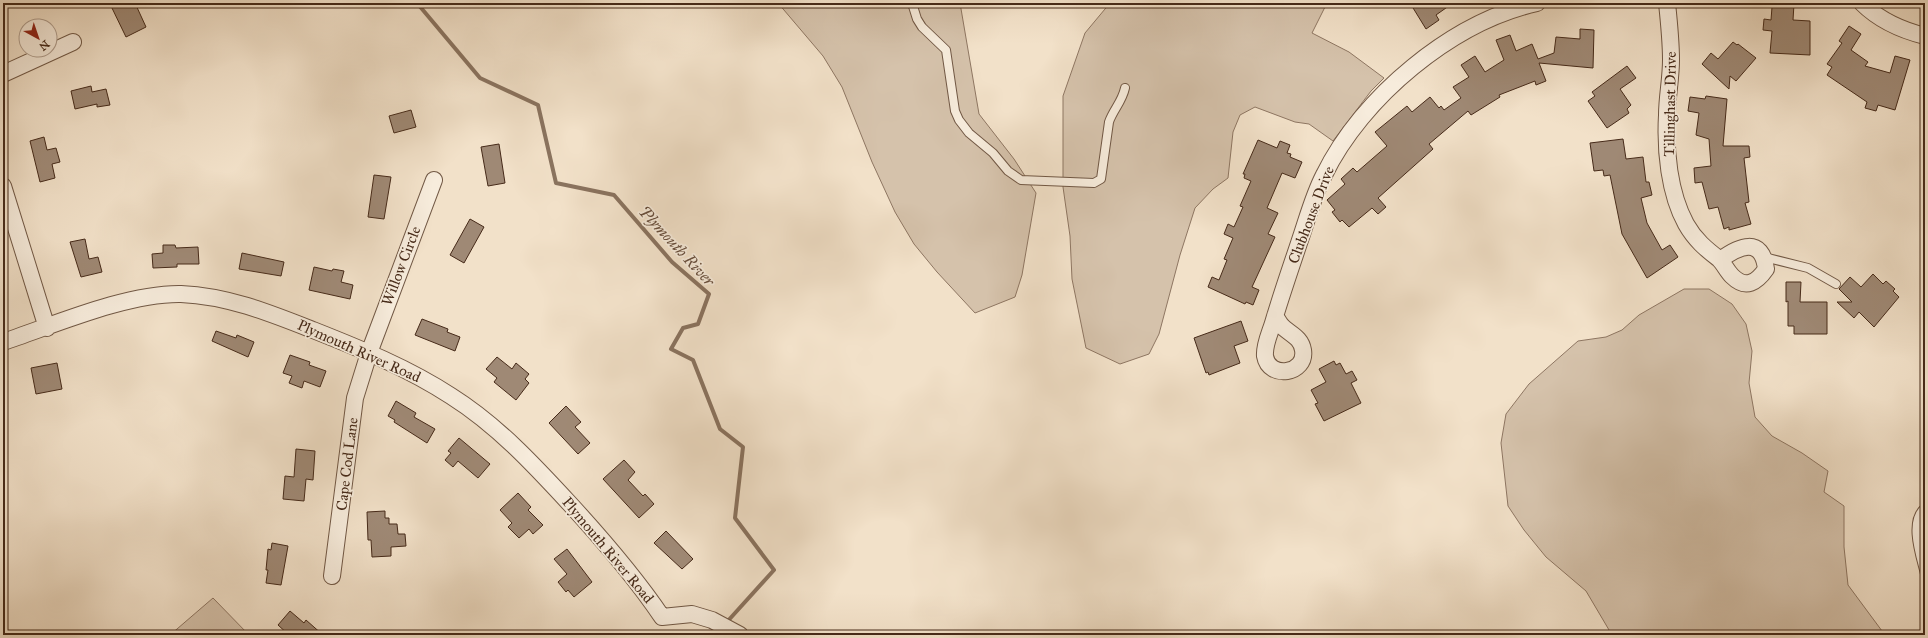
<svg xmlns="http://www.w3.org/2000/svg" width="1928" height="638" viewBox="0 0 1928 638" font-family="'IM FELL Great Primer',serif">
	<rect width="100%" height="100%" fill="#f2e1c9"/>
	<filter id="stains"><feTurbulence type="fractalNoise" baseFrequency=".005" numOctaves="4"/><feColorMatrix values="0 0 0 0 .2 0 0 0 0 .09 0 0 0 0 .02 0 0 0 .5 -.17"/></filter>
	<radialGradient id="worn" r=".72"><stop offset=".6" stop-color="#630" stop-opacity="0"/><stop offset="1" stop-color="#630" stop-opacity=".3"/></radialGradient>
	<path fill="#d5c2ab" stroke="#8e7662" d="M778,3H960L979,114L1014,159L1036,193L1022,275L1015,297L975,313L937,272L914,244L895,212L872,162L842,87L823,56Z
		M1110,3H1327L1312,33L1349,52L1384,78L1371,91L1333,141L1309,124L1295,122L1255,107L1240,115L1233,132L1228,178L1213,189L1195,208L1180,255L1159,334L1149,354L1120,364L1086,348L1072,279L1070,236L1063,187V96L1085,33Z
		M1684,289H1709L1732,304L1746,324L1752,351L1749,383L1755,417L1772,436L1802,453L1828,471L1824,492L1844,506V547L1848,585L1885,635H1612L1586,591L1546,557L1524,530L1508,506L1501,443L1506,414L1529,384L1578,341L1606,337L1622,330L1639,315Z
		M213,598L249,635H170Z"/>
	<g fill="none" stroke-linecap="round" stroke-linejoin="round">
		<path stroke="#8a735f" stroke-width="4" d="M417,3L480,78L538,105L556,183L614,195L672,262L709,294L698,324L683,328L671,349L693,360L720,429L743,447L735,518L774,570L726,623
			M717,635L722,628"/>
	</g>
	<path fill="#9f8975" stroke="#462a19" d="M118,3H135L146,27L126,37L111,6Z
		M1410,3H1453L1436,15L1439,20L1426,29Z
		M1778,3L1794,4L1793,20L1810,21V55L1770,53L1772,31L1763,30L1764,19L1771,20L1772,7H1778Z
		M1849,26L1861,34L1851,50L1868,62L1865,66L1890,73L1895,56L1910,60L1895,110L1878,105L1876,111L1865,108L1867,102L1827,75L1832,67L1827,64L1842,43L1839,41Z
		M1580,29L1594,30L1593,68L1539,63L1546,81L1536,85L1535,81L1499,95L1500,97L1471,115L1468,111L1429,144L1433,149L1378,198L1386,207L1378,214L1372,208L1349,227L1342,220L1340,222L1332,212L1335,210L1327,200L1345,184L1341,179L1353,168L1357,172L1387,146L1375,132L1407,106L1412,112L1430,97L1439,108L1441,106L1444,110L1461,98L1453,87L1469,77L1461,65L1475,56L1485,72L1504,60L1496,40L1510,35L1516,51L1532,44L1538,59L1554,53L1556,37L1580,39Z
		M1733,42L1737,45L1738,44L1756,58L1736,81L1730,76L1729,89L1702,64L1711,53L1718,59Z
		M1627,66L1636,78L1620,89L1631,105L1627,109L1629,113L1607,128L1588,101L1595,96L1592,92Z
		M91,86L92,92L106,89L110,105L97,107V104L75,109L71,91Z
		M1706,96L1727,99L1723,146H1749L1750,157L1744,158L1749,202L1745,203L1751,224L1729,230V227L1724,229L1718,207L1709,209L1702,182L1695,183L1694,168L1711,166L1709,139L1696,135L1699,113L1688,111L1690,97L1705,99Z
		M411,110L416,127L394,133L389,116Z
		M44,137L47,150L56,148L60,162L52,164L55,178L40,182L30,141Z
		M1623,139L1626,159L1643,157L1646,182H1649L1652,195L1641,198L1647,223L1662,250L1670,245L1678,257L1647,278L1622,234L1610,175L1604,176L1603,170L1594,171L1590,143Z
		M1258,140L1277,148L1280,141L1290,145L1287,153L1291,154L1290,157L1302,162L1295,178L1282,173L1267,208L1278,213L1268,234L1275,237L1252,287L1259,290L1253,305L1246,302L1245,304L1208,287L1212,277L1219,280L1227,260L1224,259L1233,238L1224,234L1228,224L1234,227L1243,207L1240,206L1251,181L1244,178L1245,174H1243Z
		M499,144L505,183L488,186L481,147Z
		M374,175L391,177L384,219L368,217Z
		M470,219L484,227L464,263L450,255Z
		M85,239L89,259L98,257L102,272L81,277L70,242Z
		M163,245H175L176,248L198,247L199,264H177V267L153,268L152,254L163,253Z
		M242,253L284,262L281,276L239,269Z
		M314,267L332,271L333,269L344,271L341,282L353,285L350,299L309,290Z
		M1873,274L1883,284L1886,281L1895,289L1893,291L1899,297L1874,327L1859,312L1854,318L1837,302H1852L1839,289L1850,277L1861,287Z
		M1786,282H1801L1800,302H1827V334H1794V326H1788V301L1786,302Z
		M422,319L448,329L447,332L460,337L455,351L415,335Z
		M1241,321L1248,341L1234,346L1240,363L1209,375L1208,372L1206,373L1194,338Z
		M216,331L236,338L237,335L254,342L248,357L212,341Z
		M290,355L310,362L309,365L326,371L320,387L304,381L302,388L289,383L292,376L283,373Z
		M497,357L512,369L516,363L529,374L525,379L529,383L516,400L494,382L497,378L486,369Z
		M1334,361L1336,365L1340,363L1346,374L1352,371L1357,380L1351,383L1361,403L1324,421L1315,404L1318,403L1311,390L1326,382L1319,369Z
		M57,363L62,389L36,394L31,368Z
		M396,401L416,413L414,417L435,429L427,443L394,422L395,420L388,416Z
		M566,406L581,422L575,427L590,443L578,454L549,423Z
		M459,438L490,464L478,478L458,461L453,467L445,460L451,453L448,451Z
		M296,449L315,451L313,480L306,479L304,501L283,499L285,476L294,477Z
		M624,460L635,472L628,480L643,496L645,494L654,504L639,518L603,479Z
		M518,493L531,507L528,510L543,525L533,534L529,529L519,538L508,527L512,523L500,510Z
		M385,511V518H389V524H397L398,534H405L406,546L391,547V556L372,557L371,540H368L367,512Z
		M666,531L693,559L682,569L654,543Z
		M272,543L288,546L281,585L266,583L268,570H266L268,549L271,550Z
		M567,549L592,582L574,597L568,590L566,592L558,582L567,574L554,559Z
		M290,611L304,623L306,620L323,635H289L278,625Z"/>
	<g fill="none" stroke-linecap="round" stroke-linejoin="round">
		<g stroke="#715845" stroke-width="10">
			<path id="service" d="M912,3L917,19L922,27L946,50L955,111L959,120L969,133L993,153L1008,171L1021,180L1094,183L1101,179L1109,122C1113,110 1122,102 1125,88
				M1764,257L1808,268L1836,284
				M1925,508C1908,521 1921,557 1925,574"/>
		</g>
		<g stroke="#715845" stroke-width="18">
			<path id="minor" d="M1667,3C1669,22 1671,41 1671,60C1671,79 1667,97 1667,115C1665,150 1669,193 1686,224C1695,240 1706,249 1719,259C1724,264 1727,271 1732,276C1746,290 1757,282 1766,269C1762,236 1739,246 1720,260
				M1862,3C1879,20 1901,30 1925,36
				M3,74L73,42
				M3,186L47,328
				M1275,316C1278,320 1280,325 1284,328C1292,335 1301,338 1303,350C1307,374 1269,380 1265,356C1264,345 1270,333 1273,323C1281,296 1290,270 1299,243C1307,220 1313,196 1324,175C1362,97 1452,22 1537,3
				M3,342C54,325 127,293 181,294C228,296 270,313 313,330C361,349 408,368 451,396C497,425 534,465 570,504C603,540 635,577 662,617L692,614L712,620L740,635
				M332,576L355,398L369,353L434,180"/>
		</g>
		<use href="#service" stroke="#f7ecdc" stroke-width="8"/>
		<use href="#minor" stroke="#f7ecdc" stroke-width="16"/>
	</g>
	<g text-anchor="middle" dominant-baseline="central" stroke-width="3.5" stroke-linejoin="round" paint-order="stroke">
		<g font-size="15" fill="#462a19" stroke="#f7ecdc">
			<text transform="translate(1670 104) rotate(-89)">Tillinghast Drive</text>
			<text transform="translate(1311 215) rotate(-69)">Clubhouse Drive</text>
			<text transform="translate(401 266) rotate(-69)">Willow Circle</text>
			<text transform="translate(359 351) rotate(24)">Plymouth River Road</text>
			<text transform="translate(347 464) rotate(-83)">Cape Cod Lane</text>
			<text transform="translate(608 550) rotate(50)">Plymouth River Road</text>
		</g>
		<g font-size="16" font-style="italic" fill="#684e3c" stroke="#f7ecdc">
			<text transform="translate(677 246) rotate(47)">Plymouth River</text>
		</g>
	</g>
	<rect width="1928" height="638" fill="none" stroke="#f2e1c9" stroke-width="16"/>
	<rect x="4" y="4" width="1920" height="630" fill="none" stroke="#462a19" stroke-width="2"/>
	<rect x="8" y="8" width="1912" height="622" fill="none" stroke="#462a19"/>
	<g transform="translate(38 38) rotate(140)"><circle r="19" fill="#f7ecdc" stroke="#b09e8e"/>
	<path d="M0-3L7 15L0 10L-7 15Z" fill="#8f2418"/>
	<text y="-6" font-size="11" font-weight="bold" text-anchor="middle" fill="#462a19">N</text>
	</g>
	<rect width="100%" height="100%" filter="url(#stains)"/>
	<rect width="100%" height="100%" fill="url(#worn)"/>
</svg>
